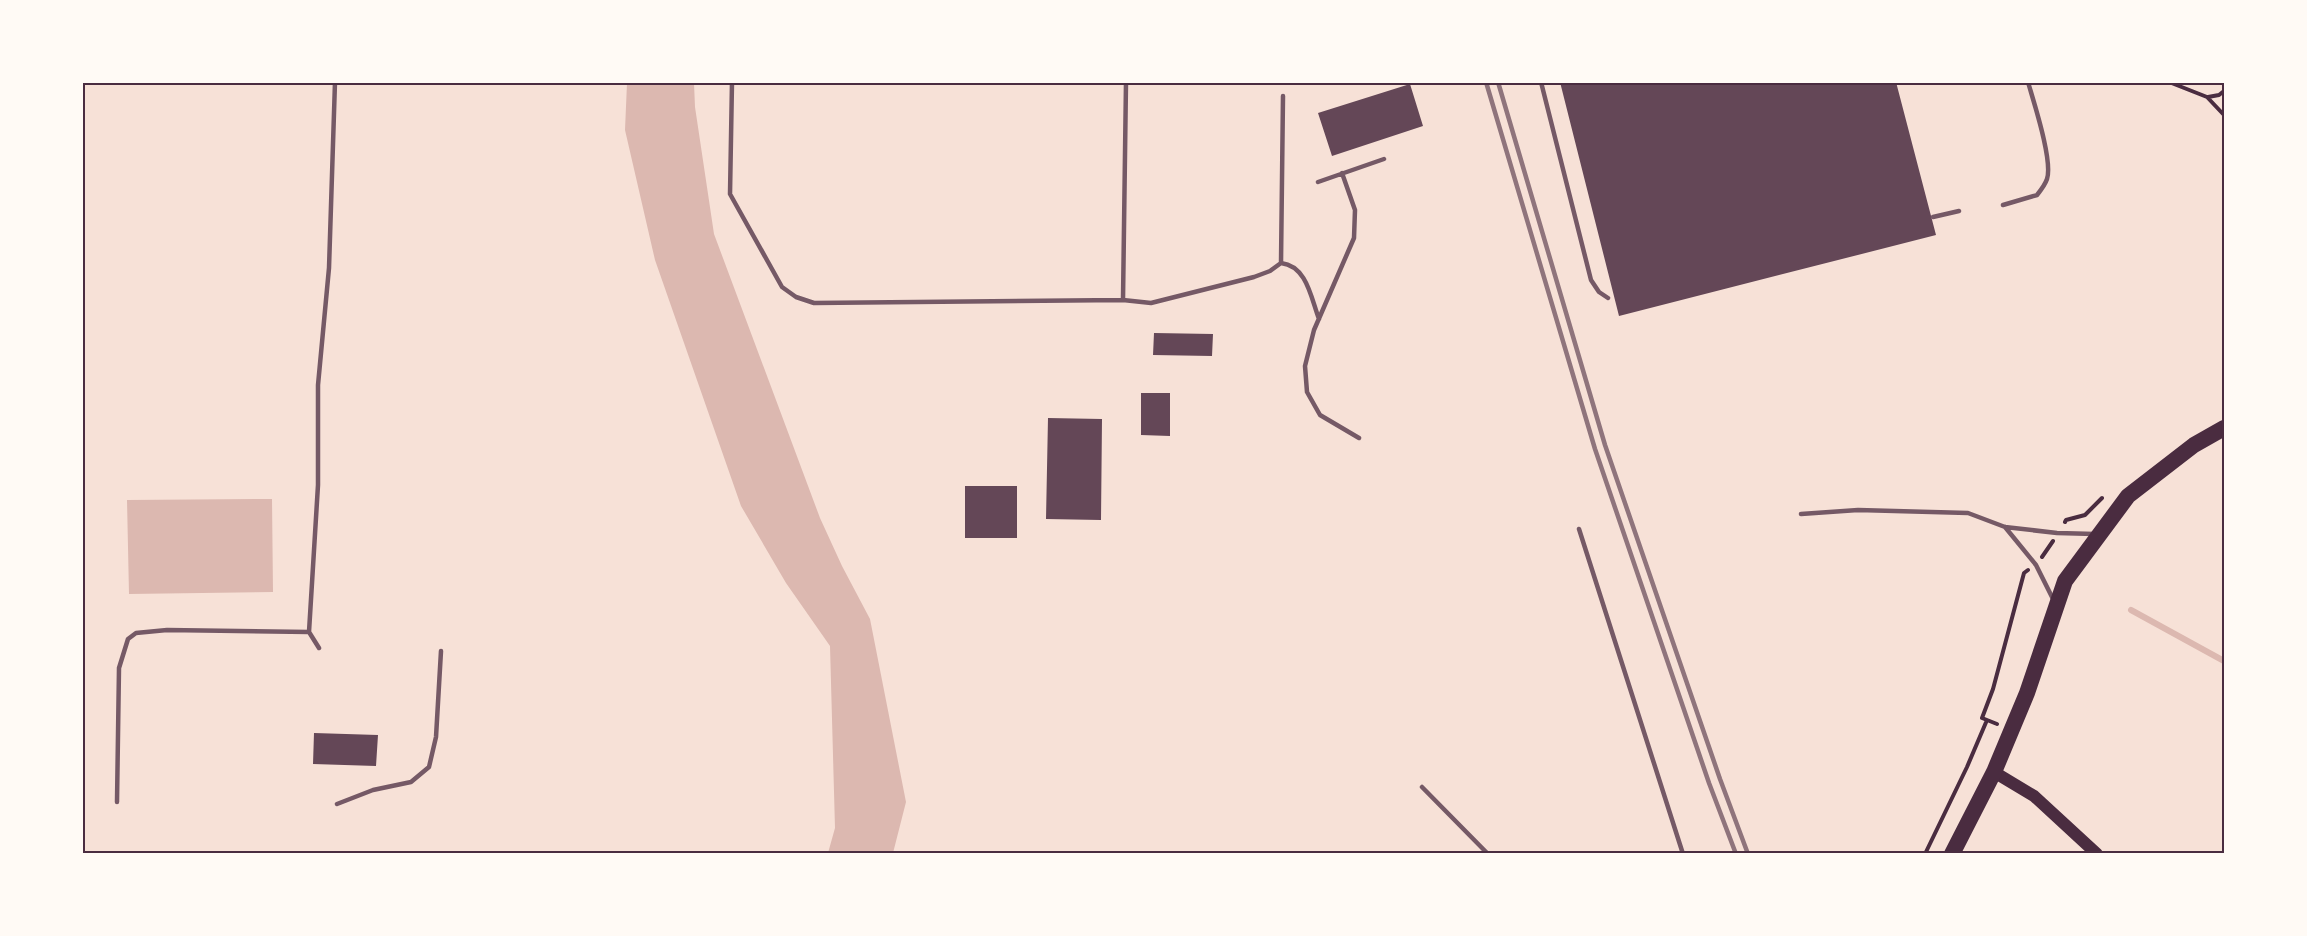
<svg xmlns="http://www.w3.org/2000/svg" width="2307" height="936" viewBox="0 0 2307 936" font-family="'DejaVu Sans',sans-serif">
	<rect width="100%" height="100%" fill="#f7e1d7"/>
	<path fill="#dcb8b0" d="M627,83H694L695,107L714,234L820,518L842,566L870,619L906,802L893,853H828L835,828L830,646L786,583L741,506L655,260L625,130Z
		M272,499L273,592L129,594L127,500Z"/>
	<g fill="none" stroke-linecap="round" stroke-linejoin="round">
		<path stroke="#dcb8b0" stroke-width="6" d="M2131,610L2224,661"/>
	</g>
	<path fill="#644757" d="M1560,82H1896L1936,235L1619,316Z
		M1410,84L1423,126L1332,156L1318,113Z
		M1154,333L1213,334L1212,356L1153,355Z
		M1141,393H1170V436L1141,435Z
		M1048,418L1102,419L1101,520L1046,519Z
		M965,486H1017V538H965Z
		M314,733L378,735L376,766L313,764Z"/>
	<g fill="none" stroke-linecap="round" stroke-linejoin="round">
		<path stroke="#4a2c40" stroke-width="4" d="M2169,82L2207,97L2224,115
			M2208,97L2219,95L2224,91
			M2065,522L2066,520L2085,515L2102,498
			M2042,557L2053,541
			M1997,724L1982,718L1993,689L2024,573L2028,570
			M1925,854L1967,767L1987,720"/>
		<path stroke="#755966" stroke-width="4.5" d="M732,82L730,194L782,287L796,297L814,303L1123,300
			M1126,82L1123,300L1151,303L1254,277L1270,271L1281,263L1283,96
			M1541,82L1591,280L1599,292L1608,298
			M1342,173L1355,210L1354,238L1314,330L1305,366L1307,392L1320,415L1359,438
			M1318,182L1384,159
			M2003,205L2037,195C2041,190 2045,185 2047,179C2053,161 2034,103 2028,82
			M1933,217L1959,211
			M1281,263C1307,266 1311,298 1319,319
			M1801,514L1858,510L1968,513L2005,527L2057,533L2095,534
			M2005,527L2036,565L2053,599
			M1579,529L1683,854
			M319,648L309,632L318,485V385L329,268L335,82
			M1422,787L1488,854
			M117,802L119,668L128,639L136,633L167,630L309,632
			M337,804L373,790L411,782L429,767L436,737L441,651"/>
		<path stroke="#4a2c40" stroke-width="12" d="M1994,772L2034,796L2097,854"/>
		<path stroke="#4a2c40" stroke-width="16" d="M1952,854L1994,772L2027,693L2065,581L2128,496L2194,445L2224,428"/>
		<path stroke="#8f747c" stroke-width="4.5" d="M1486,82L1595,449L1709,783L1736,854
			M1498,82L1605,445L1720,779L1748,854"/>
	</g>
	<rect width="2307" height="936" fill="none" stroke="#fffaf5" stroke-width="168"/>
	<rect x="84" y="84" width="2139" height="768" fill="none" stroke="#4a2c40" stroke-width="2"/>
</svg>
